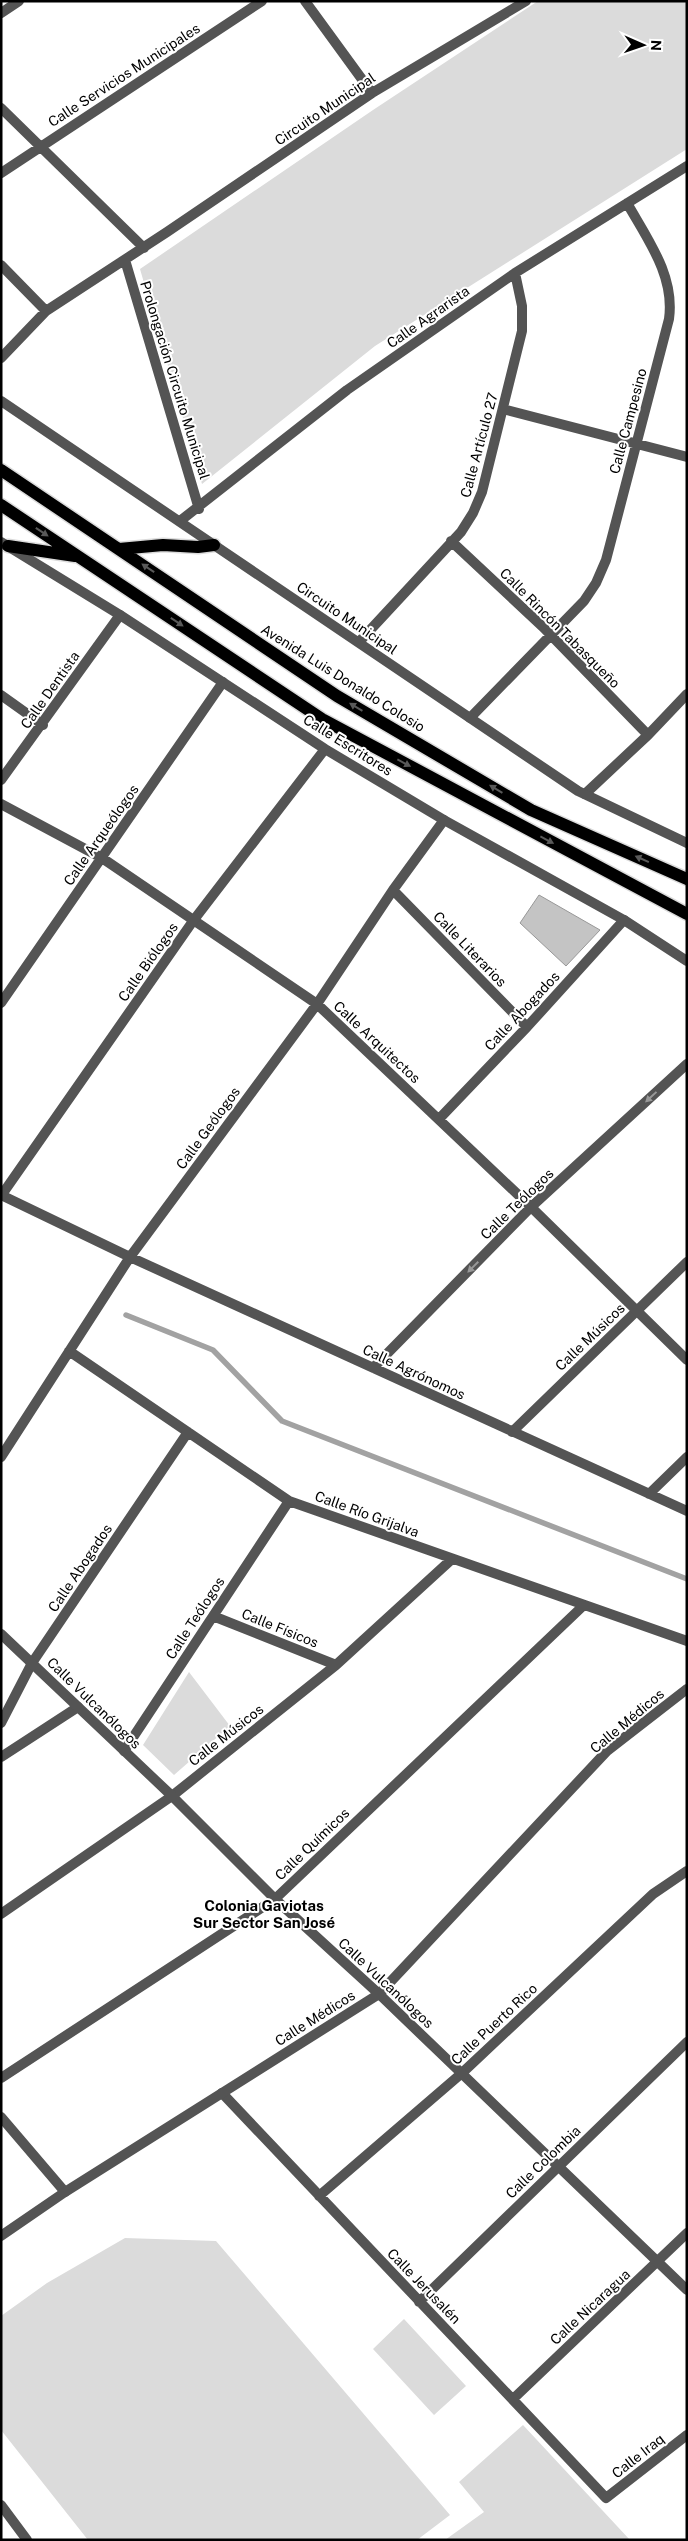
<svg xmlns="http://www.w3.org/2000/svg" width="688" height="2541" viewBox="0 0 688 2541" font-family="'Public Sans',sans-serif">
	<rect width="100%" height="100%" fill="#fff"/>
	<path fill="#dbdbdb" d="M538,1H687V149L375,346L202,484L140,269L373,110Z
		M189,1672L230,1726L174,1775L143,1745Z
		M125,2238L216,2241L450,2515L417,2540H88L1,2430V2316L47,2283Z
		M404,2319L466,2386L434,2415L373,2349Z
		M523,2425L630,2540H445L484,2512L459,2482Z"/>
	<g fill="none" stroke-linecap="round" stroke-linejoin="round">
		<path stroke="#a2a2a2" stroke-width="5.5" d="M126,1315L213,1350L282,1421L687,1579"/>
	</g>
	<path fill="#c4c4c4" stroke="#989898" d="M539,895L600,930L566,966L520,923Z"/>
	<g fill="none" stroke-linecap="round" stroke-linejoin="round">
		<g stroke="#dbdbdb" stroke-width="15">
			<path id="primary" d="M1,470L337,696L531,810L687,879
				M1,505L322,719L687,914
				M8,546L75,556
				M119,549L163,545L198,547L214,545"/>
		</g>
		<path stroke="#545454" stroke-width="10" d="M305,1L372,93
			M1,13L19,1
			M1,108L144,248
			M1,173L262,1
			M125,260L199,509
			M1,265L46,311
			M1,358L46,311L167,232L372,93L526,1
			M503,409L687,457
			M180,521L347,390L515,273L687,166
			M451,541L543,627L648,735
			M359,642L461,532L473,513L482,492L522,331V306L515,273
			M1,695L43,725
			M470,718L584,601L596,583L606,560L669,319C675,276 648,240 627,203
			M1,780L120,615
			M585,794L648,735L687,694
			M1,804L102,858L317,1004L531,1207L373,1368
			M393,890L527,1027
			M1,1003L223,682
			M439,1119L527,1027L624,920
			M1,1195L130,1257L687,1511
			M69,1351L289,1501L687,1641
			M512,1432L687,1262
			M1,1457L130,1257L317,1004L393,890L444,820
			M649,1494L687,1457
			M213,1616L336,1665
			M1,1723L32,1663L188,1432
			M124,1751L289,1501
			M1,1757L78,1707
			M1,1914L172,1796L336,1665L452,1559
			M1,2078L275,1899L584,1605
			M222,2093L606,2498L687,2435
			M1,2117L65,2192
			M319,2196L462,2073L653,1894L687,1871
			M419,2302L687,2042
			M513,2399L687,2233
			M1,2505L27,2540"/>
		<path stroke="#545454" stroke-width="10" d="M1,401L578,791L687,843
			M1,542L120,615L325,749L444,820L624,920L687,961
			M687,1064L531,1207L687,1360
			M1,1196L193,921L325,749
			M1,1634L172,1796L275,1899L379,1994L687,2290
			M1,2236L65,2192L379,1994L607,1751L687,1689"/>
		<use href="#primary" stroke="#000" stroke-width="12"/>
	</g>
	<defs><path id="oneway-solid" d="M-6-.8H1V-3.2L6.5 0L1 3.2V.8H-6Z" transform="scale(1.25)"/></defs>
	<g fill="#595959">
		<use href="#oneway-solid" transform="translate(42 532) rotate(34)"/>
		<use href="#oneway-solid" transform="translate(148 568) rotate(-146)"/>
		<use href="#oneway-solid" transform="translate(177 622) rotate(34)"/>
		<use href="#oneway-solid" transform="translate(356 707) rotate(-149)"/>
		<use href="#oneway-solid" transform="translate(404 763) rotate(28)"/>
		<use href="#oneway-solid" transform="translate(496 789) rotate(-149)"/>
		<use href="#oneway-solid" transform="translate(547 840) rotate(28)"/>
		<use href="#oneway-solid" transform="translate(642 859) rotate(-156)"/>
	</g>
	<g fill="#989898">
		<use href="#oneway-solid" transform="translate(651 1097) rotate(137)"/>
		<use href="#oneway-solid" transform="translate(473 1267) rotate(135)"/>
	</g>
	<g text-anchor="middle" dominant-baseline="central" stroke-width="4" stroke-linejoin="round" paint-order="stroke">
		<g font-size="14" fill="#000" stroke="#fff">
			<text transform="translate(124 75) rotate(-33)">Calle Servicios Municipales</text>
			<text transform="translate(325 109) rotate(-34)">Circuito Municipal</text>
			<text transform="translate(428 317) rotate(-35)">Calle Agrarista</text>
			<text transform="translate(175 380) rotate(73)">Prolongación Circuito Municipal</text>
			<text transform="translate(628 421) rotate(-75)">Calle Campesino</text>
			<text transform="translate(479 445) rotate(-75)">Calle Artículo 27</text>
			<text transform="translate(347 618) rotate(34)">Circuito Municipal</text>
			<text transform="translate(560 628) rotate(45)">Calle Rincón Tabasqueño</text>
			<text transform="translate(343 678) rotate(32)">Avenida Luis Donaldo Colosio</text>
			<text transform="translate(50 690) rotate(-55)">Calle Dentista</text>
			<text transform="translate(348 745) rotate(32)">Calle Escritores</text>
			<text transform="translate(101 835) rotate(-55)">Calle Arqueólogos</text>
			<text transform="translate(470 949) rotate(46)">Calle Literarios</text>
			<text transform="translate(148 962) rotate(-55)">Calle Biólogos</text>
			<text transform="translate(522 1011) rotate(-47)">Calle Abogados</text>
			<text transform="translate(377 1042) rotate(43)">Calle Arquitectos</text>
			<text transform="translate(208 1128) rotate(-54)">Calle Geólogos</text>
			<text transform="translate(517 1204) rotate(-44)">Calle Teólogos</text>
			<text transform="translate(590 1337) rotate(-44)">Calle Músicos</text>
			<text transform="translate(414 1372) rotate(25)">Calle Agrónomos</text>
			<text transform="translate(367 1514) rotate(20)">Calle Río Grijalva</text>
			<text transform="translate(80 1568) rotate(-56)">Calle Abogados</text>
			<text transform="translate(195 1618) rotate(-57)">Calle Teólogos</text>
			<text transform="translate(280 1628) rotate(22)">Calle Físicos</text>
			<text transform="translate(94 1703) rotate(44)">Calle Vulcanólogos</text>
			<text transform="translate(627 1721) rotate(-40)">Calle Médicos</text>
			<text transform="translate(226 1735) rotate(-38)">Calle Músicos</text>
			<text transform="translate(312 1844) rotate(-44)">Calle Químicos</text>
			<text transform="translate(386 1983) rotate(43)">Calle Vulcanólogos</text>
			<text transform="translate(315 2018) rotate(-32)">Calle Médicos</text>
			<text transform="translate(494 2024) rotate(-43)">Calle Puerto Rico</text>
			<text transform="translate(543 2162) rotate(-44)">Calle Colombia</text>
			<text transform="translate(424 2286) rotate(46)">Calle Jerusalén</text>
			<text transform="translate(590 2307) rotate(-43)">Calle Nicaragua</text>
			<text transform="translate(638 2456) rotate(-38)">Calle Iraq</text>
		</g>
		<g font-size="15" font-weight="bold" fill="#000" stroke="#fff">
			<text x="264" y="1905">Colonia Gaviotas<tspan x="264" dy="17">Sur Sector San José</tspan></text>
		</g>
	</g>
	<rect width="688" height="2541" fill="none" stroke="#000000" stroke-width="5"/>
	<g transform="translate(643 45) rotate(92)" stroke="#ffffff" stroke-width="4" paint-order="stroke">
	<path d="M0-4L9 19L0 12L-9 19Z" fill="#000000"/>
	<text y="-8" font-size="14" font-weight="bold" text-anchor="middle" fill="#000000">N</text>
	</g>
</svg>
